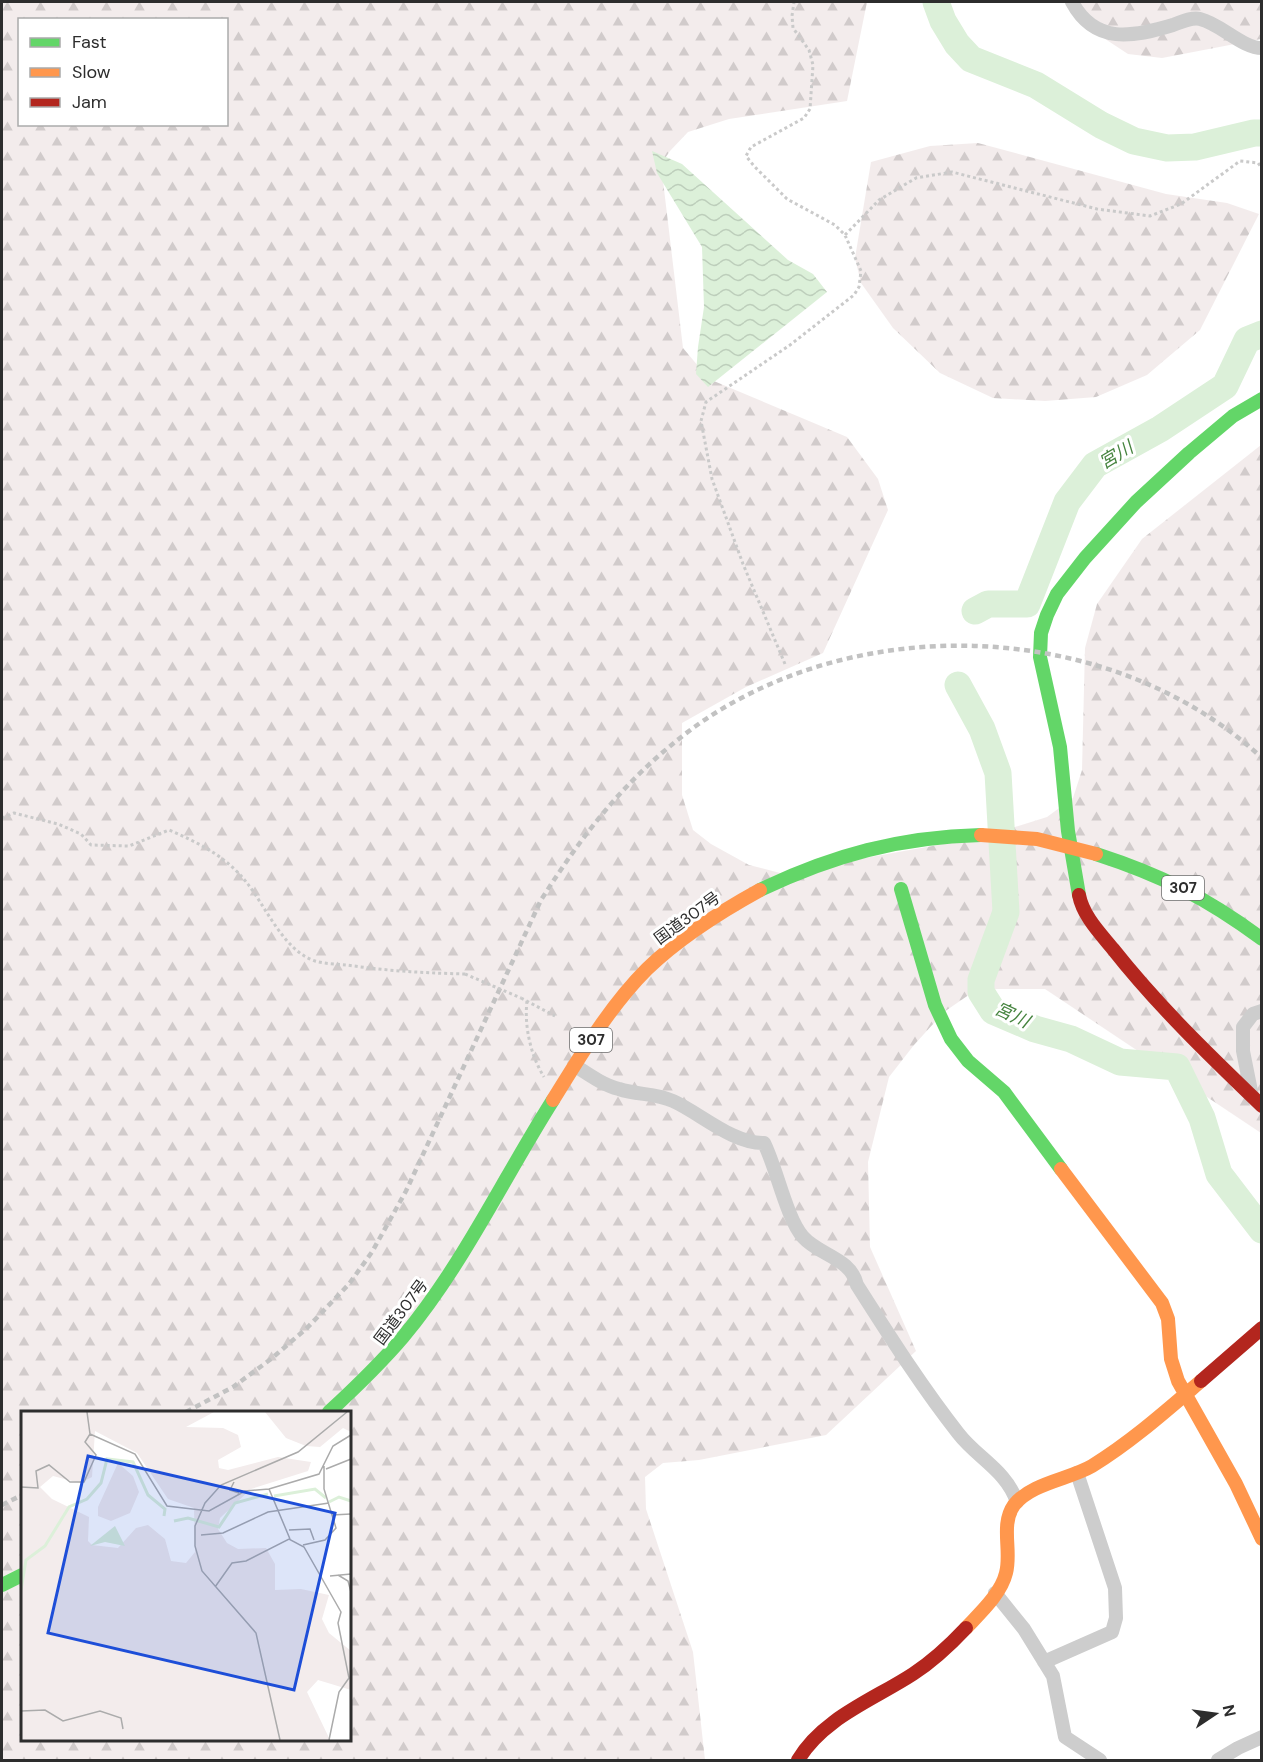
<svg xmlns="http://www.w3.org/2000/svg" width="1263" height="1762" viewBox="0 0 1263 1762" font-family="'DM Sans','Noto Sans JP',sans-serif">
	<defs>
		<pattern id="forest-firs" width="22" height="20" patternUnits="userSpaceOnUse" patternTransform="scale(1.5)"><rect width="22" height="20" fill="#f3ecec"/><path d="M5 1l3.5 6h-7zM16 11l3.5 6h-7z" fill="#d1cbcb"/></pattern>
		<pattern id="water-waves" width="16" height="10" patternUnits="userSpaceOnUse" patternTransform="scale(1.5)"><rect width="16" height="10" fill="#dcf0d9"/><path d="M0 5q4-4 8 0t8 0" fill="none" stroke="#bdcebb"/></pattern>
	</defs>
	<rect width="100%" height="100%" fill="#fff"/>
	<path fill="url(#forest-firs)" fill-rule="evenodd" d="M2,2H867L847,101L729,119L688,132L670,151L661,164L683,348L709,379L847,437L878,479L888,510L823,653L746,687L682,723V795L693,830L711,844L749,865L780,873L983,837L1047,817L1073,798L1082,770L1085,648L1097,604L1142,539L1261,445V1133L1045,989H997L973,992L944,1012L914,1045L889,1077L868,1162L870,1247L916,1351L826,1435L699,1460L663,1463L645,1477L646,1509L693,1652L705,1760H2ZM20,20H226V124H20ZM22,1412H350V1740H22Z
		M1077,2H1261V39L1162,58L1128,54L1090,29Z
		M978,143L1166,194L1227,203L1259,214L1200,330L1147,375L1096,397L1045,401L993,398L940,373L893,328L861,283L855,258L871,162L930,146Z"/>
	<path fill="url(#water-waves)" d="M652,151L682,164L788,260L813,274L827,292L708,387L696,374L698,347L704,307L702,247L657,173Z"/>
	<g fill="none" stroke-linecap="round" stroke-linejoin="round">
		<path stroke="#dcf0d9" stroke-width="27" d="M936,2L943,21L957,44L971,59L1036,85L1101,125L1134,141L1167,148L1195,147L1254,133H1262
			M975,611L988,604H1027L1067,502L1095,465L1160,429L1225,386L1247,340L1262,334
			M958,685L982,729L998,773L1006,912L981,980V992L993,1011L1035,1029L1071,1039L1120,1062L1177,1067L1202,1118L1219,1174L1262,1230"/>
		<path stroke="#cacaca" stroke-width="3" stroke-dasharray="3 3" stroke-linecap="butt" d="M845,235L879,200L916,178L952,172L1097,209L1150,216L1181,204L1240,161L1258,163L1262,168
			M785,664L743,564L712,479L701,421L706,402L790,345L854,295L859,287L861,271L845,235L835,225L787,199L754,166L746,156L751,147L804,118L810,109L813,65L809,50L793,28L792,16L794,2
			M2,818L14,813L58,824L81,834L91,845L129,846L169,830C199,843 227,857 247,883C266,907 284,951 315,961C325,964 337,964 347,965C387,971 425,973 465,974
			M521,998L555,1016
			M527,1001C524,1027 531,1056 544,1077"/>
		<path stroke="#cdcdcd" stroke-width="14" d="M1072,2C1095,45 1133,37 1173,25C1181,22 1192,17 1200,19C1221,24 1242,48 1262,48
			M574,1065C588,1074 603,1085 619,1089C637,1095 656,1093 673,1101C700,1113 733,1144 764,1143C777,1169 786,1217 803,1237C820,1256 851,1258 857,1285C889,1335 921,1386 958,1433C977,1458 1006,1470 1017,1502
			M1252,1096L1243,1051V1027L1253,1014L1262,1011
			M995,1593L1024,1629L1053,1676L1065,1737L1100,1760
			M1044,1662L1112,1632L1116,1618L1115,1588L1077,1473
			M1218,1760L1238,1748L1262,1737"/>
		<path stroke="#63d668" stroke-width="14" d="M1096,854C1161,875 1207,898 1262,939
			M901,889L935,1005L951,1039L968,1061L1004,1092L1061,1169
			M760,890C833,855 900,837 981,835
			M1079,895L1068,831L1060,747L1040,657L1041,633L1047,615L1057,594L1085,558L1136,502L1189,453L1233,416L1262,399
			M329,1412C355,1388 380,1364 403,1337C463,1265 503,1179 553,1100
			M2,1585L22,1575"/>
		<path stroke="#ff974d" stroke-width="14" d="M553,1100C581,1055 609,1007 647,969C680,937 720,912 760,890
			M1061,1169L1162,1303L1168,1319L1171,1359L1178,1381L1236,1484L1262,1539
			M966,1628C980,1613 1001,1594 1006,1573C1012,1551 1000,1525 1014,1505C1031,1483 1070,1479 1092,1466C1131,1442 1166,1411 1201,1381"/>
		<path stroke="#b3261e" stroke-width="14" d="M1079,895C1083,916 1100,933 1113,949C1158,1006 1210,1056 1262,1106
			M1201,1381L1262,1328
			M798,1760C823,1718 873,1700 913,1674C933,1661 950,1645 966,1628"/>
		<path stroke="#c2c2c2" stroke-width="4.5" stroke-dasharray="6 4.5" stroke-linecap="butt" d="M186,1412L233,1387L271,1359L307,1328L349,1284L372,1252L406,1191L541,900C585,831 626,778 693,728C857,609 1112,619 1262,758
			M2,1505L22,1495"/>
		<path stroke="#cacaca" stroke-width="3" stroke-dasharray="3 3" stroke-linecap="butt" d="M465,974L521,998"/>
		<path stroke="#ff974d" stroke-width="14" d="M981,835L1037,839L1096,854"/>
	</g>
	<g text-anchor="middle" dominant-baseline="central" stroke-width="6" stroke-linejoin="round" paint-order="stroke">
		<g fill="#fff" stroke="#6c6c6c" stroke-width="1.5">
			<rect x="1162" y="876" width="42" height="24" rx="4.5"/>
			<rect x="570" y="1028" width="42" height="24" rx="4.5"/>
		</g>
		<g font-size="15" font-weight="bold" fill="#2d2d2d">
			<text x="1183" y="888">307</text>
			<text x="591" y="1040">307</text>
		</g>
		<g font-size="16" fill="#2d2d2d" stroke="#fff">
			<text transform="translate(687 918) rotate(-36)">国道307号</text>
			<text transform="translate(401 1312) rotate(-53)">国道307号</text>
		</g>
		<g font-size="18" font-style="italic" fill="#46843f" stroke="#fff">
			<text transform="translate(1116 455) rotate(-31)">宮川</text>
			<text transform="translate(1012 1015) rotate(25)">宮川</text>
		</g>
	</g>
	<g transform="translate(21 1411)">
		<rect width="330" height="330" fill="#fff"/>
		<path d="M0,1H193L165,16L202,17L217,24L220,36L197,49L198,57L207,59L257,46L290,51L287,60L230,78L199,107L197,118L206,132L217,138L245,137L254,153V179L280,178L308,184L301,208L308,222L330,240V279L297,269L286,281L309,329H0ZM74,20L116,42L147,88L173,97L174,141L165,152L150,150L144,128L127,114L115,117L97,137L71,134L67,130L68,106L31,88L19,76L32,65L59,72L71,66ZM244,1H330V21L322,17L299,36L285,35L265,27ZM97,52L112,65L118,81L109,102L90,110L77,105V96Z" fill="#f3ecec" fill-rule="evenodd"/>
		<path d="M94,115L104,135L84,131L69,135Z" fill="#dcf0d9"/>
		<path fill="none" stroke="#dcf0d9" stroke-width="3" d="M253,85L294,78L305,87M308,91L318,86L330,90M153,110L167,107L198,116L214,92L247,83M0,179L5,149L24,135L48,96L66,88L80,72L86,48L112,51L127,84L144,98L143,105"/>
		<path fill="none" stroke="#ababab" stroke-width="1.5" d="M66,1L69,23M305,58L330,48M213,71L209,79L218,82M0,76L17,77L15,60L28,54L49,71H63L75,44L64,31L69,23L114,43L146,95L188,100L224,80L248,78L298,63L312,35L330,24M248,78L269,128M311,104L330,103M268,119L289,118L293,129M180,124L202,122L247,101L308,92M282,134L304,129L315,117L303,78V55M317,164L327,170L330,181M309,165L330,163M194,176L211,152L225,150L268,128L283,136L320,201L317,212L328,267L318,281L308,329M0,300L24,299L42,310L79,300L100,307L102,318M259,329L235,222L181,160L174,135V115L184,92L200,74L277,41L326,1"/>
		<path fill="#1d4ed8" fill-opacity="0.15" stroke="#1d4ed8" stroke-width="3" d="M67,45L314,102L273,279L27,222Z"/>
		<rect width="330" height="330" fill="none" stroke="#2d2d2d" stroke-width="3"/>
	</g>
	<rect width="1263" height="1762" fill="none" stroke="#2d2d2d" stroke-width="6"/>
	<rect x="18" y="18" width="210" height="108" fill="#ffffff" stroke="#ababab" stroke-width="1.5"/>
	<rect x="30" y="38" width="30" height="9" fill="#63d668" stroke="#ababab" stroke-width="1.5"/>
	<text x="72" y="48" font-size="18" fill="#2d2d2d">Fast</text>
	<rect x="30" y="68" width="30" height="9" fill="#ff974d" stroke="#ababab" stroke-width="1.5"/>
	<text x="72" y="78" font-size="18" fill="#2d2d2d">Slow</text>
	<rect x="30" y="98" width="30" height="9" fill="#b3261e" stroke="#ababab" stroke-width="1.5"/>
	<text x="72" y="108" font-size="18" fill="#2d2d2d">Jam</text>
	<g transform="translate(1215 1714) rotate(77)" stroke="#ffffff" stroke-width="4.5" paint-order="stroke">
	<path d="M0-4.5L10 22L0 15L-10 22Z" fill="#2d2d2d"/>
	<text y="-9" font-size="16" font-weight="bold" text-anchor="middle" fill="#2d2d2d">N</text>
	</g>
</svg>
